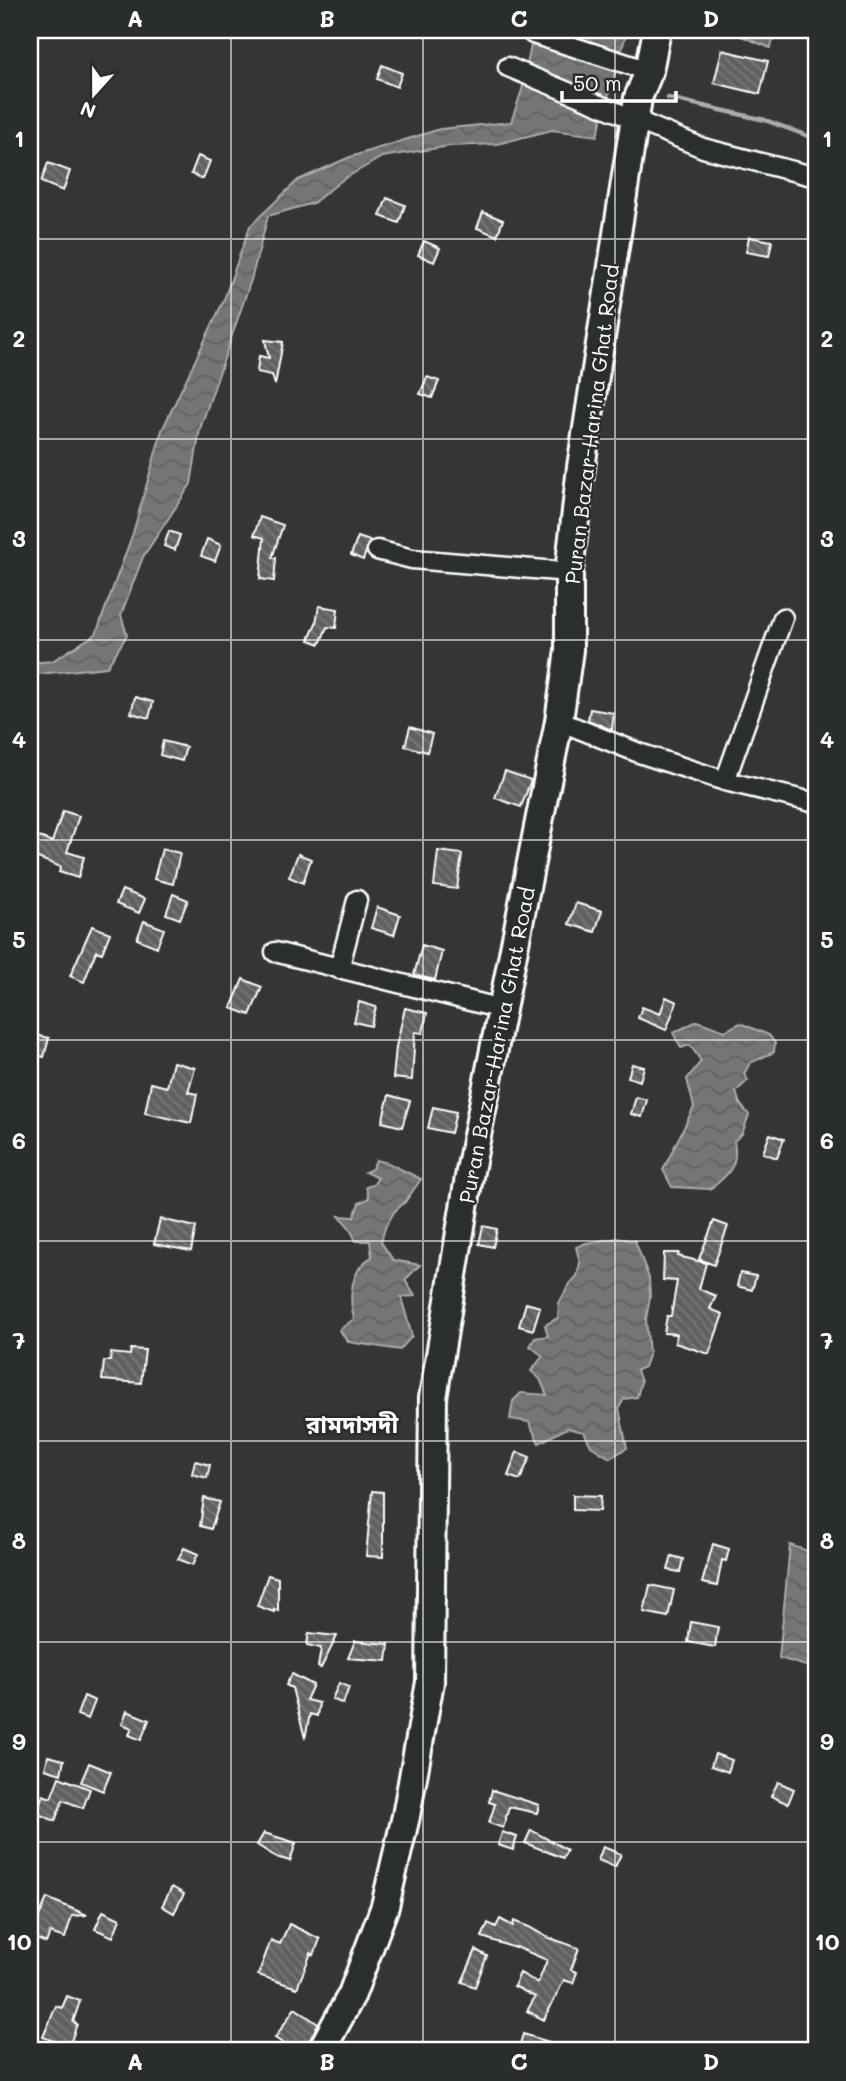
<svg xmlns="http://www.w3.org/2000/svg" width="846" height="2081" viewBox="0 0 846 2081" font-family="Mali,'Noto Sans Bengali',sans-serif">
	<defs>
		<pattern id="water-waves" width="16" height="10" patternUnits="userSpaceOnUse" patternTransform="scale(1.75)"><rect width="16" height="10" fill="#737576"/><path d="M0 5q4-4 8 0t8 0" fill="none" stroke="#606061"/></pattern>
		<pattern id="building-back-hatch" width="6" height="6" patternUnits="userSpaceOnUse" patternTransform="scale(1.75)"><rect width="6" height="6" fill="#5f6162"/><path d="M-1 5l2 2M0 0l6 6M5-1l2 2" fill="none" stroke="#77797a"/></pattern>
	</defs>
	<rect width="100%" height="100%" fill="#333536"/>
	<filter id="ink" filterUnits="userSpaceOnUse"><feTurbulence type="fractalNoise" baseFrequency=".0143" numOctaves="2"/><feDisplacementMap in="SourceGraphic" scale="14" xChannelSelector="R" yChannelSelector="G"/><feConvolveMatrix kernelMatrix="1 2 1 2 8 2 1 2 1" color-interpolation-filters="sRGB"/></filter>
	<g filter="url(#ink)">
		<path fill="url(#water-waves)" stroke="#abacad" stroke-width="2" d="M534,30H624L625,38L597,136L552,130L497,144L450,146L382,157L342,180L313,203L268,216L251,280L200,429L191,484L143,557L121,615L127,635L107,667L30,675V663L52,661L96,634L133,533L162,430L223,302L250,226L298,180L350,157L440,129L511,122L522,90Z
			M727,30H778L770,48Z
			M697,1021L725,1031L740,1023L769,1035L775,1043L774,1052L750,1063L744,1074L748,1080L736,1092L740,1104L749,1115L742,1134L734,1141C739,1165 729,1175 710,1189L672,1187L663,1170L694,1107L687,1079L701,1061L690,1045L681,1048L673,1033Z
			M376,1160L388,1163L421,1179L405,1202L394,1212L385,1228L381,1242L393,1260L420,1265L405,1280L415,1296L401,1297L412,1336L400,1350L349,1342L339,1330L354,1319C348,1297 351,1268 372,1257L370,1241H356L349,1227L339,1216L354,1217L359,1203L369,1198L366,1187L373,1185L378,1178L365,1172L372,1169Z
			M618,1238L635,1241L649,1278L650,1297L646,1319L649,1353L644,1367L637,1370L641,1382L637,1397L624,1399L619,1408L627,1448L610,1458L591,1446L584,1432L567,1428L539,1443L529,1422L510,1419L513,1401L521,1393L547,1395L540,1379L531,1371L543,1356L530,1346L535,1338L548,1336L545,1325L558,1318L559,1303L569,1285L577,1276L580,1263L576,1247L586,1243Z
			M790,1545L816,1554V1669L779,1658Z"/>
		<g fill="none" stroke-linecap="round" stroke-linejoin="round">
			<path stroke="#abacad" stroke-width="4.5" d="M668,98L765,120L816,139"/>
		</g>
		<path fill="url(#building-back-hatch)" stroke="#fff" stroke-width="2" d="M722,50L768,61L760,94L714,83Z
			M382,65L402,73L397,87L377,79Z
			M198,156L210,161L203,179L191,174Z
			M48,163L70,171L63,191L41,182Z
			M387,198L405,205L399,223L380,216Z
			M483,212L503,220L497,236L477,228Z
			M749,237L772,241L769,256L746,252Z
			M424,241L440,248L434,262L418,255Z
			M265,340L283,342L275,385L272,375L257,372L259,356L269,358Z
			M427,377L439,381L432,398L420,394Z
			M260,517L283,525L272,558H276L274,581L260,579L264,538L254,535Z
			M169,531L180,535L175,550L164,546Z
			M358,537L370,541L363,560L351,555Z
			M207,539L221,545L215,561L201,556Z
			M319,606L338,609L336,628L327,627L320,644L309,640L316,623Z
			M135,697L153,702L149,718L131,713Z
			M590,709L614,713L612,730L588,720Z
			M410,727L432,734L427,752L405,746Z
			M163,741L186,747L182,761L160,755Z
			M505,771L531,780L521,807L495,798Z
			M63,811L79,816L67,852L84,857L78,878L59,872L61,867L30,855L37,836L52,842Z
			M162,849L180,853L173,884L154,879Z
			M438,851L462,854L457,889L434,886Z
			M298,854L311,859L303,883L289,877Z
			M122,890L145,899L139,913L116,904Z
			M173,894L188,900L180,919L166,914Z
			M576,903L602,911L595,932L569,924Z
			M377,907L400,915L394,935L371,928Z
			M144,921L164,929L157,947L137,939Z
			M92,926L110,933L102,953L96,951L84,982L70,976Z
			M422,945L442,951L435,980L414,975Z
			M243,979L262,987L250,1015L231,1008Z
			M666,997L677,1002L666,1030L638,1018L642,1007L660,1014Z
			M359,1002L376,1007L371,1026L354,1022Z
			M405,1008L427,1013L423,1033L415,1032L412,1080L393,1078L396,1047Z
			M30,1034L49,1038L44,1057L30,1053Z
			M173,1062L195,1068L188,1092L197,1094L191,1123L145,1113L151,1083L167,1087Z
			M632,1064L644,1067L640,1081L628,1077Z
			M389,1095L410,1101L402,1127L382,1122Z
			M636,1097L647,1100L642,1117L631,1114Z
			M433,1107L456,1112L451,1133L428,1128Z
			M770,1134L784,1139L777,1158L763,1153Z
			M160,1219L196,1227L191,1251L154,1244Z
			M714,1221L728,1226L714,1265L699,1259Z
			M483,1226L497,1229L493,1247L479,1244Z
			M664,1253H679L678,1256L706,1263L699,1289L716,1296L710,1309L723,1314L709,1354L675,1343L677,1334L664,1333L667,1316H671L677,1281L663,1280Z
			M740,1273L756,1276L752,1290L737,1286Z
			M526,1303L540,1307L533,1330L519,1326Z
			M131,1349L145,1350L141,1383L102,1380L104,1361H110L111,1353L130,1355Z
			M517,1452L530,1457L520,1480L508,1476Z
			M195,1461L210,1465L207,1478L192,1474Z
			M372,1491L383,1492V1557L366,1556Z
			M573,1495L601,1496L600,1511L573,1510Z
			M204,1498L220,1502L211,1529L200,1526Z
			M713,1544L729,1549L726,1561L722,1560L717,1586L702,1583Z
			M184,1548L198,1554L193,1565L178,1559Z
			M672,1556L683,1559L680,1572L668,1570Z
			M268,1575L278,1578V1611L274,1609V1612L257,1606Z
			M650,1585L674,1590L668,1617L644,1612Z
			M691,1622L718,1627L715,1647L688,1642Z
			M309,1633L337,1636L321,1668L318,1667L321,1648L307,1645Z
			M355,1641L389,1644L387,1661L348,1658Z
			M292,1674L313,1685L306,1700L319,1703L317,1716L310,1714L305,1738L292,1688L286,1685Z
			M339,1683L349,1687L343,1704L332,1699Z
			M84,1696L95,1701L88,1719L77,1715Z
			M127,1711L149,1720L141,1740L129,1735L132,1728L122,1724Z
			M715,1754L732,1760L728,1772L711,1766Z
			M48,1756L64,1760L61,1774L45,1769Z
			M89,1763L111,1772L103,1791L81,1782Z
			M59,1777L90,1789L83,1808L63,1800L55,1821L36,1813L43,1795L51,1798Z
			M778,1782L794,1789L788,1804L771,1796Z
			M492,1790L539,1805L537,1813L509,1807L503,1828L489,1823L495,1804L489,1802Z
			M531,1830L567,1850L563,1858L525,1843Z
			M502,1832L517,1837L513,1850L498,1845Z
			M264,1833L296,1843L290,1861L276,1857L257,1845Z
			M603,1847L621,1854L615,1867L598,1860Z
			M172,1887L184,1894L174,1913L162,1906Z
			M47,1898L87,1915L72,1916L65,1938L50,1933L46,1943L30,1936V1915L38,1919Z
			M103,1911L120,1919L113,1937L95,1929Z
			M500,1919L513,1926L514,1921L529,1927L547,1937L579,1948L571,1970L577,1972L573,1983L564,1980L544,2020L527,2011L535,1997L514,1986L520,1973L538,1983L547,1960L516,1947L515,1948L482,1937L488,1923L496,1927Z
			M289,1924L320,1939L314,1955L311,1953L297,1988L258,1975L271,1940L280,1944Z
			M476,1950L487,1956L475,1987L462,1982Z
			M67,1996L80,2001L73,2022L77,2024L70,2044L65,2051L55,2048L56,2042L43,2037L56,2006L62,2008Z
			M295,2008L318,2024L305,2051H295L275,2038Z
			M523,2034L569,2048V2051H518Z"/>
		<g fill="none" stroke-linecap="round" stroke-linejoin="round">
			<g stroke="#fff" stroke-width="23">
				<path id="street" d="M533,34L649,71
					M508,67L703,148L816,177
					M377,550L412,559L569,572
					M559,721L639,753L725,781L816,803
					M725,781L783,618
					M275,952L502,1009
					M339,969L357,900"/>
			</g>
			<g stroke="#fff" stroke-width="32">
				<path id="secondary" d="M321,2051L352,1994L385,1906L406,1816L430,1682L433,1398L470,1171L559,721L569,650V572L581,467L638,98L649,71L657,30"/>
			</g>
			<use href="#street" stroke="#2a2d2e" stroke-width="18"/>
			<use href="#secondary" stroke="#2a2d2e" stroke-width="26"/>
		</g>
	</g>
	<path fill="none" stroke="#fff" stroke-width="2" stroke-opacity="0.55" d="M231,30V2051M423,30V2051M615,30V2051M30,239H816M30,439H816M30,640H816M30,840H816M30,1040H816M30,1241H816M30,1441H816M30,1642H816M30,1842H816"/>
	<g text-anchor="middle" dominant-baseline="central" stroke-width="5" stroke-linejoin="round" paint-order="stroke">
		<g font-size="21" fill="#fff" stroke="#2a2d2e">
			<text transform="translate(591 424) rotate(-83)">Puran Bazar-Harina Ghat Road</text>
			<text transform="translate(496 1045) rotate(-79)">Puran Bazar-Harina Ghat Road</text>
		</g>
		<g font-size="24" font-weight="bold" fill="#fff" stroke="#2a2d2e">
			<text x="352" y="1423">রামদাসদী</text>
		</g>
	</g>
	<rect width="846" height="2081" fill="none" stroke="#2a2d2e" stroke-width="77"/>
	<g transform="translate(94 94) rotate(201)" stroke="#2a2d2e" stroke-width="5" paint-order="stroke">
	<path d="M0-5L12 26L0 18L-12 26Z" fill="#ffffff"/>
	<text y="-10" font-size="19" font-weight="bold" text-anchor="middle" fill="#ffffff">N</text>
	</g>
	<path d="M562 91v10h114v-10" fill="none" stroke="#ffffff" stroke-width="3.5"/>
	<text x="573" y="91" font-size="21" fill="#ffffff" stroke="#2a2d2e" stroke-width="5" paint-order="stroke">50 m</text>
	<rect x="38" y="38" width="770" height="2004" fill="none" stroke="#fff" stroke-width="2.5"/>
	<g font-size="23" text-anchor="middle" font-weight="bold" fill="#fff">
		<text x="135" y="27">A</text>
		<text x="327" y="27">B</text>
		<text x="519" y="27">C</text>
		<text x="711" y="27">D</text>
		<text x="19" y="147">1</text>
		<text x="827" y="147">1</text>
		<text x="19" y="347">2</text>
		<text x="827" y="347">2</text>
		<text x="19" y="547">3</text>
		<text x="827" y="547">3</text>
		<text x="19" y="748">4</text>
		<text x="827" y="748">4</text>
		<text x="19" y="948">5</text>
		<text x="827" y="948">5</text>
		<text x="19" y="1149">6</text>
		<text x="827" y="1149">6</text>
		<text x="19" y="1349">7</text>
		<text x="827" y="1349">7</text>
		<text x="19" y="1549">8</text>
		<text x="827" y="1549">8</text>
		<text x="19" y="1750">9</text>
		<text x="827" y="1750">9</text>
		<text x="19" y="1950">10</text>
		<text x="827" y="1950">10</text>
		<text x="135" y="2070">A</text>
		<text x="327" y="2070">B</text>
		<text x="519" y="2070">C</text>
		<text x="711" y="2070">D</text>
	</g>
</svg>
